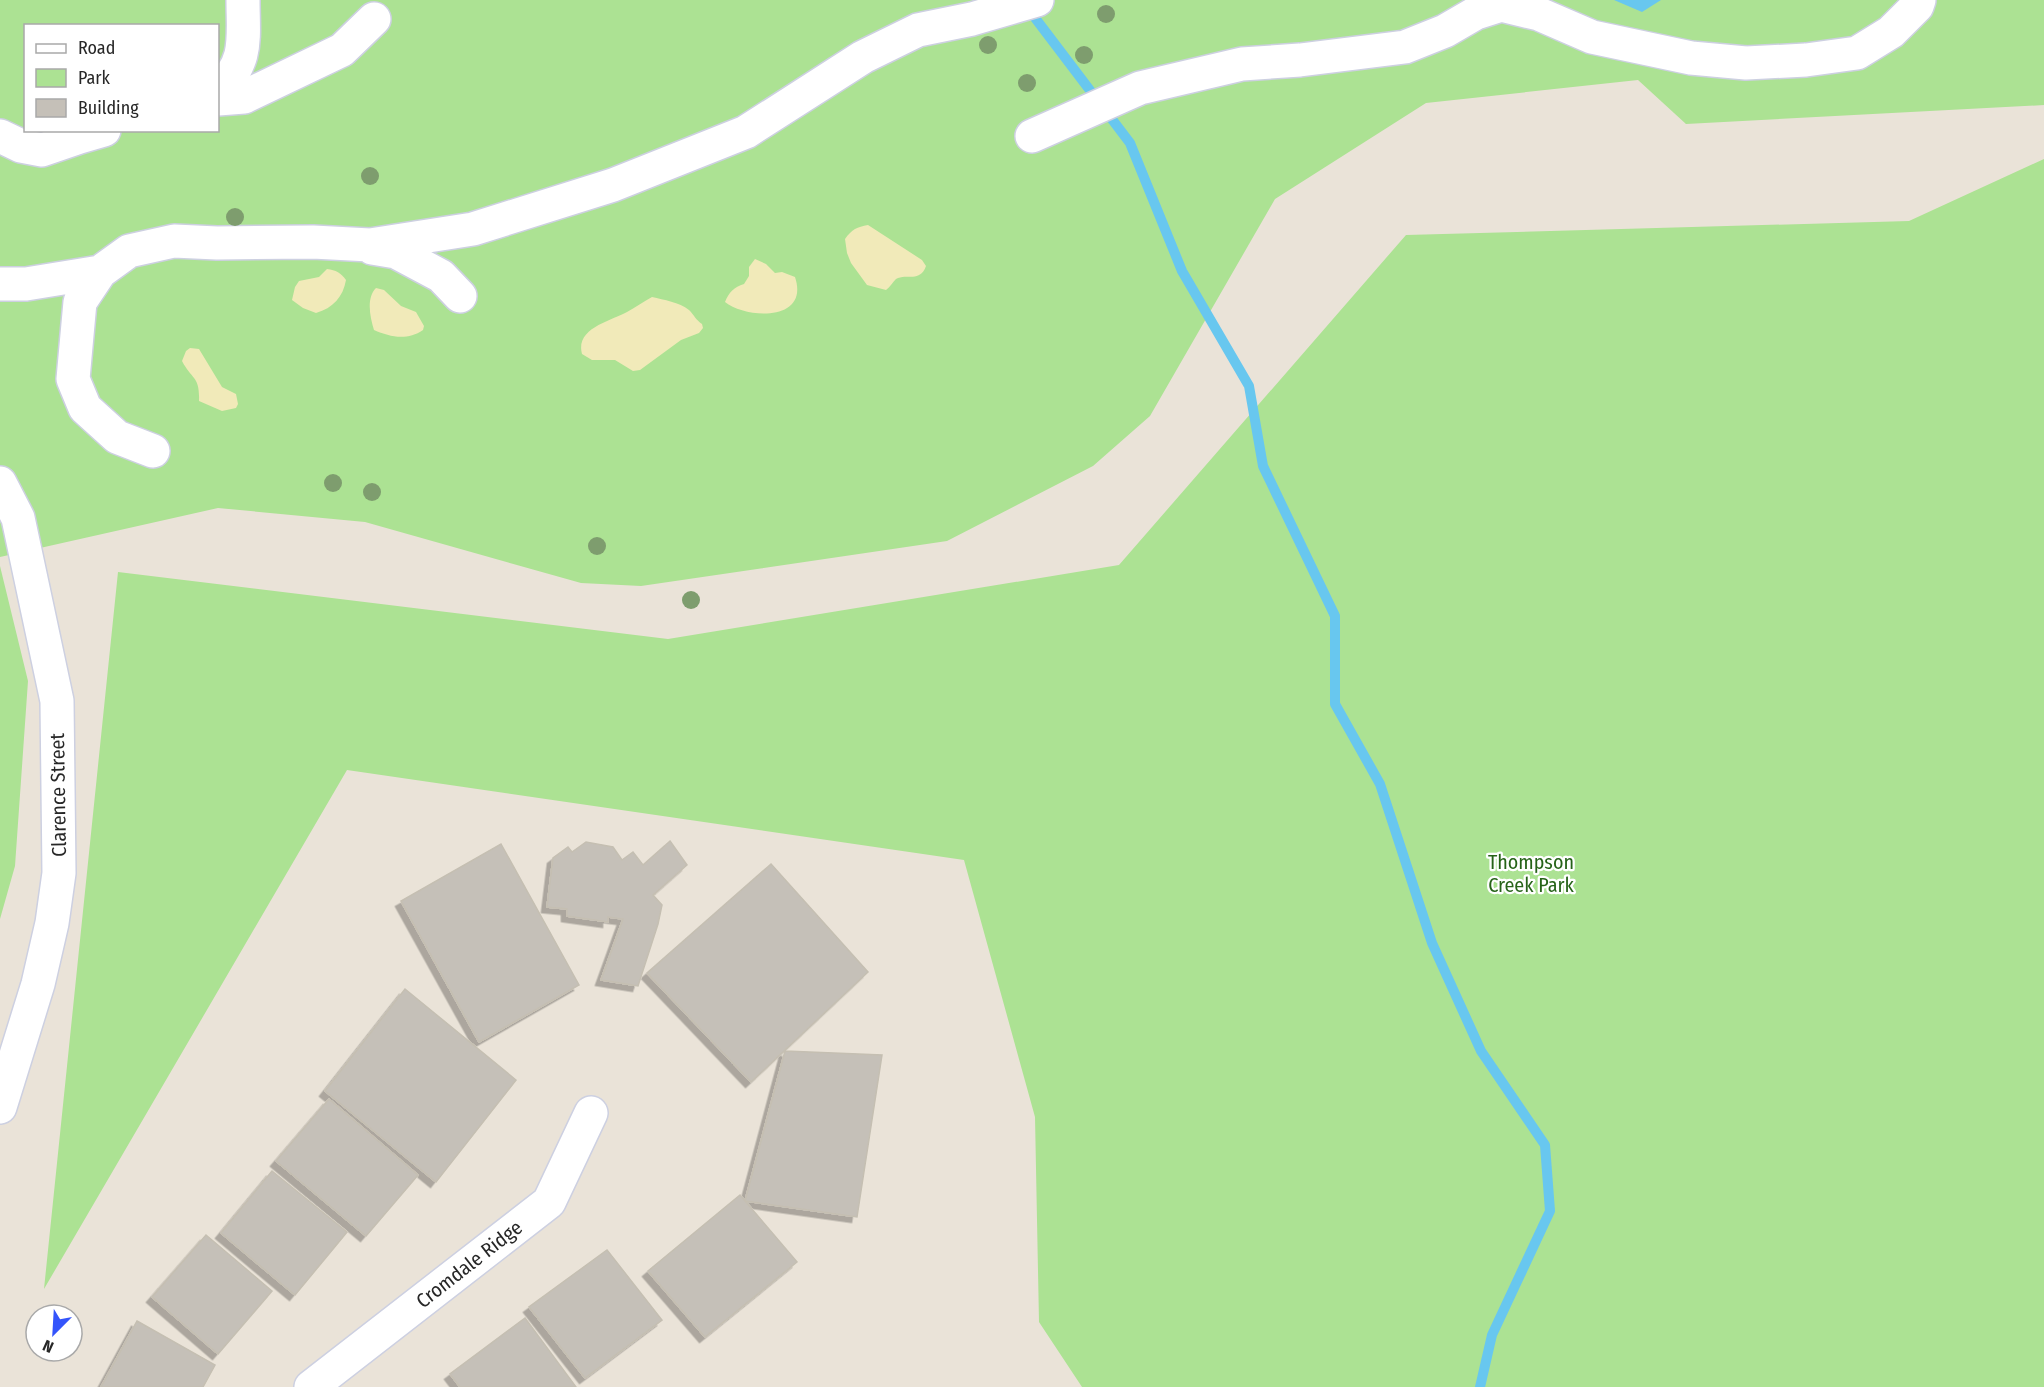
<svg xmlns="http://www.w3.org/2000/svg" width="2044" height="1387" viewBox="0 0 2044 1387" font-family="'Fira Sans Condensed',sans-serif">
	<defs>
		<filter id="shadow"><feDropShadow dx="-5.5" dy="5.5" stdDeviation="0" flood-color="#0004"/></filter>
	</defs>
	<rect width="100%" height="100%" fill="#eae3d8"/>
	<path fill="#ace293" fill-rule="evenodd" d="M0,0H2044V105L1686,124L1638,80L1426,103L1275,199L1150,416L1093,466L947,541L641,586L581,583L365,522L218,508L0,557ZM26,26H218V130H26Z
		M2044,159V1387H1082L1039,1322L1035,1117L964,860L347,770L44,1289L118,572L668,639L1119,565L1406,235L1909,221Z
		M0,566L28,681L15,866L0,919Z"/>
	<path fill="#f1eab9" d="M868,225L922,260L926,266C920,283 907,273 896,279C893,282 890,287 886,290L867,285L851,263L847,253L845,239C852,229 857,227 868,225Z
		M755,259L766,264L775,273L782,272L795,277C810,322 746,319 725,302C729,292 734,287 744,284L749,276V267Z
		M327,269C336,270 341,273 346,280C343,297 333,308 316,313L303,308L292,300L295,287L299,281L319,277Z
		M376,288L384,290L401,306L416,312L424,326L423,330C407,341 390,337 374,330C370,317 366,298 376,288Z
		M652,297C664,300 679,302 689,310C694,315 696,320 702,324L703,328L699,333L681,340L640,370L633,371L615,360H592L582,354C575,328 611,321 627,312C636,307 643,302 652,297Z
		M190,348L199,349L222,387L236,394L238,404L236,408L222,411L199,401C200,376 192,380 182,361L186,351Z"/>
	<path fill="#68c7ef" d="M1614,0H1661L1642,12Z"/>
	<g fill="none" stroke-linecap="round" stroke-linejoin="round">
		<path stroke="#68c7ef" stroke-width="10" d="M1026,6L1130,143L1182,271L1249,386L1263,466L1335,616V704L1380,784L1432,943L1481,1051L1545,1145L1550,1211L1492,1335L1480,1387"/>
	</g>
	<path fill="#c5c0b8" stroke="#c5bfb2" stroke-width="1.5" filter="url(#shadow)" d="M670,841L687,865L653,895L662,905L658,924L638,986L601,980L623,919L608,917V922L567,916V909L547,907L553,858L568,847L572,852L586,842L613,847L622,860L633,852L643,865Z
		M501,844L579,985L479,1042L401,901Z
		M771,864L868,972L751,1082L647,973Z
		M405,989L516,1080L436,1182L325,1091Z
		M785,1051L882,1055L857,1217L745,1201Z
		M329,1099L418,1175L366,1236L276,1161Z
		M272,1171L347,1232L295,1295L221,1233Z
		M740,1195L797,1262L705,1337L648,1271Z
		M206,1235L272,1291L218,1354L152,1297Z
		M607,1250L662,1320L585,1378L529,1307Z
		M525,1318L576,1387H460L450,1374Z
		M137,1321L215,1365L203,1387H101Z"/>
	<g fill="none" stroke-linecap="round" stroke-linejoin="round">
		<g stroke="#cdd0e1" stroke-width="36">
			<path id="minor" d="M218,89C249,63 243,37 243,0
				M218,99L244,97L342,50L374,19
				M0,136L21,146L42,150L80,137L104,130
				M1032,136L1140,88L1242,64L1300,60L1405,47L1445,31L1476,13L1501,5L1539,14L1592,37L1691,58L1746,63L1806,60L1857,53L1891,32L1917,6L1919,0
				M372,248L396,252L441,276L460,296
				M0,284H26L100,272
				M153,451L117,437L85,408L73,379L80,302L100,272L129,251L174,241L217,243L313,242L370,245L473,229L613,185L746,132L863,57L918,30L972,19L1037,0
				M0,483L18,518L57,701L59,873L52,923L38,984L0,1107
				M311,1387L549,1202L591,1113"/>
		</g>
		<use href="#minor" stroke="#fff" stroke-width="33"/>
	</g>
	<g fill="#7e9d6e">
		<circle cx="1106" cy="14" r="9"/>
		<circle cx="988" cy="45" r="9"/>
		<circle cx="1084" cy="55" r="9"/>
		<circle cx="1027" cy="83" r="9"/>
		<circle cx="370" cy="176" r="9"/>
		<circle cx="235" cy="217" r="9"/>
		<circle cx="333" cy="483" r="9"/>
		<circle cx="372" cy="492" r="9"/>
		<circle cx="597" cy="546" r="9"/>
		<circle cx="691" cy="600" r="9"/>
	</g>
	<g text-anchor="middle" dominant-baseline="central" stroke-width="4.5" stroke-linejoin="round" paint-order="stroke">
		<g font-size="20" fill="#272727" stroke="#fff">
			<text transform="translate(58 795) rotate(-91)">Clarence Street</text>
			<text transform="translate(469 1264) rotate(-38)">Cromdale Ridge</text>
		</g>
		<g font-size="20" fill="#266318" stroke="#fff">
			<text x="1531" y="862">Thompson<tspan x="1531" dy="23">Creek Park</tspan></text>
		</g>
	</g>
	<rect x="24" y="24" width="195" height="108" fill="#ffffff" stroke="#a9a9a9" stroke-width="1.5"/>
	<rect x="36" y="44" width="30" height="9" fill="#ffffff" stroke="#a9a9a9" stroke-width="1.5"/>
	<text x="78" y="54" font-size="18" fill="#272727">Road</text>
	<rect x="36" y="69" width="30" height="18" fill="#ace293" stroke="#a9a9a9" stroke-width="1.5"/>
	<text x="78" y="84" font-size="18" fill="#272727">Park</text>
	<rect x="36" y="99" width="30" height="18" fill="#c5c0b8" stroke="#a9a9a9" stroke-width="1.5"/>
	<text x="78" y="114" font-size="18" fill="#272727">Building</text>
	<g transform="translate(54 1333) rotate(204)"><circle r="28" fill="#ffffff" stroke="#a9a9a9" stroke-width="1.5"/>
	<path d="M0-4.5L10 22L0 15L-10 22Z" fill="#3454fb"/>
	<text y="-9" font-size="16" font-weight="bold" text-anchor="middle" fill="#272727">N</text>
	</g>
</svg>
